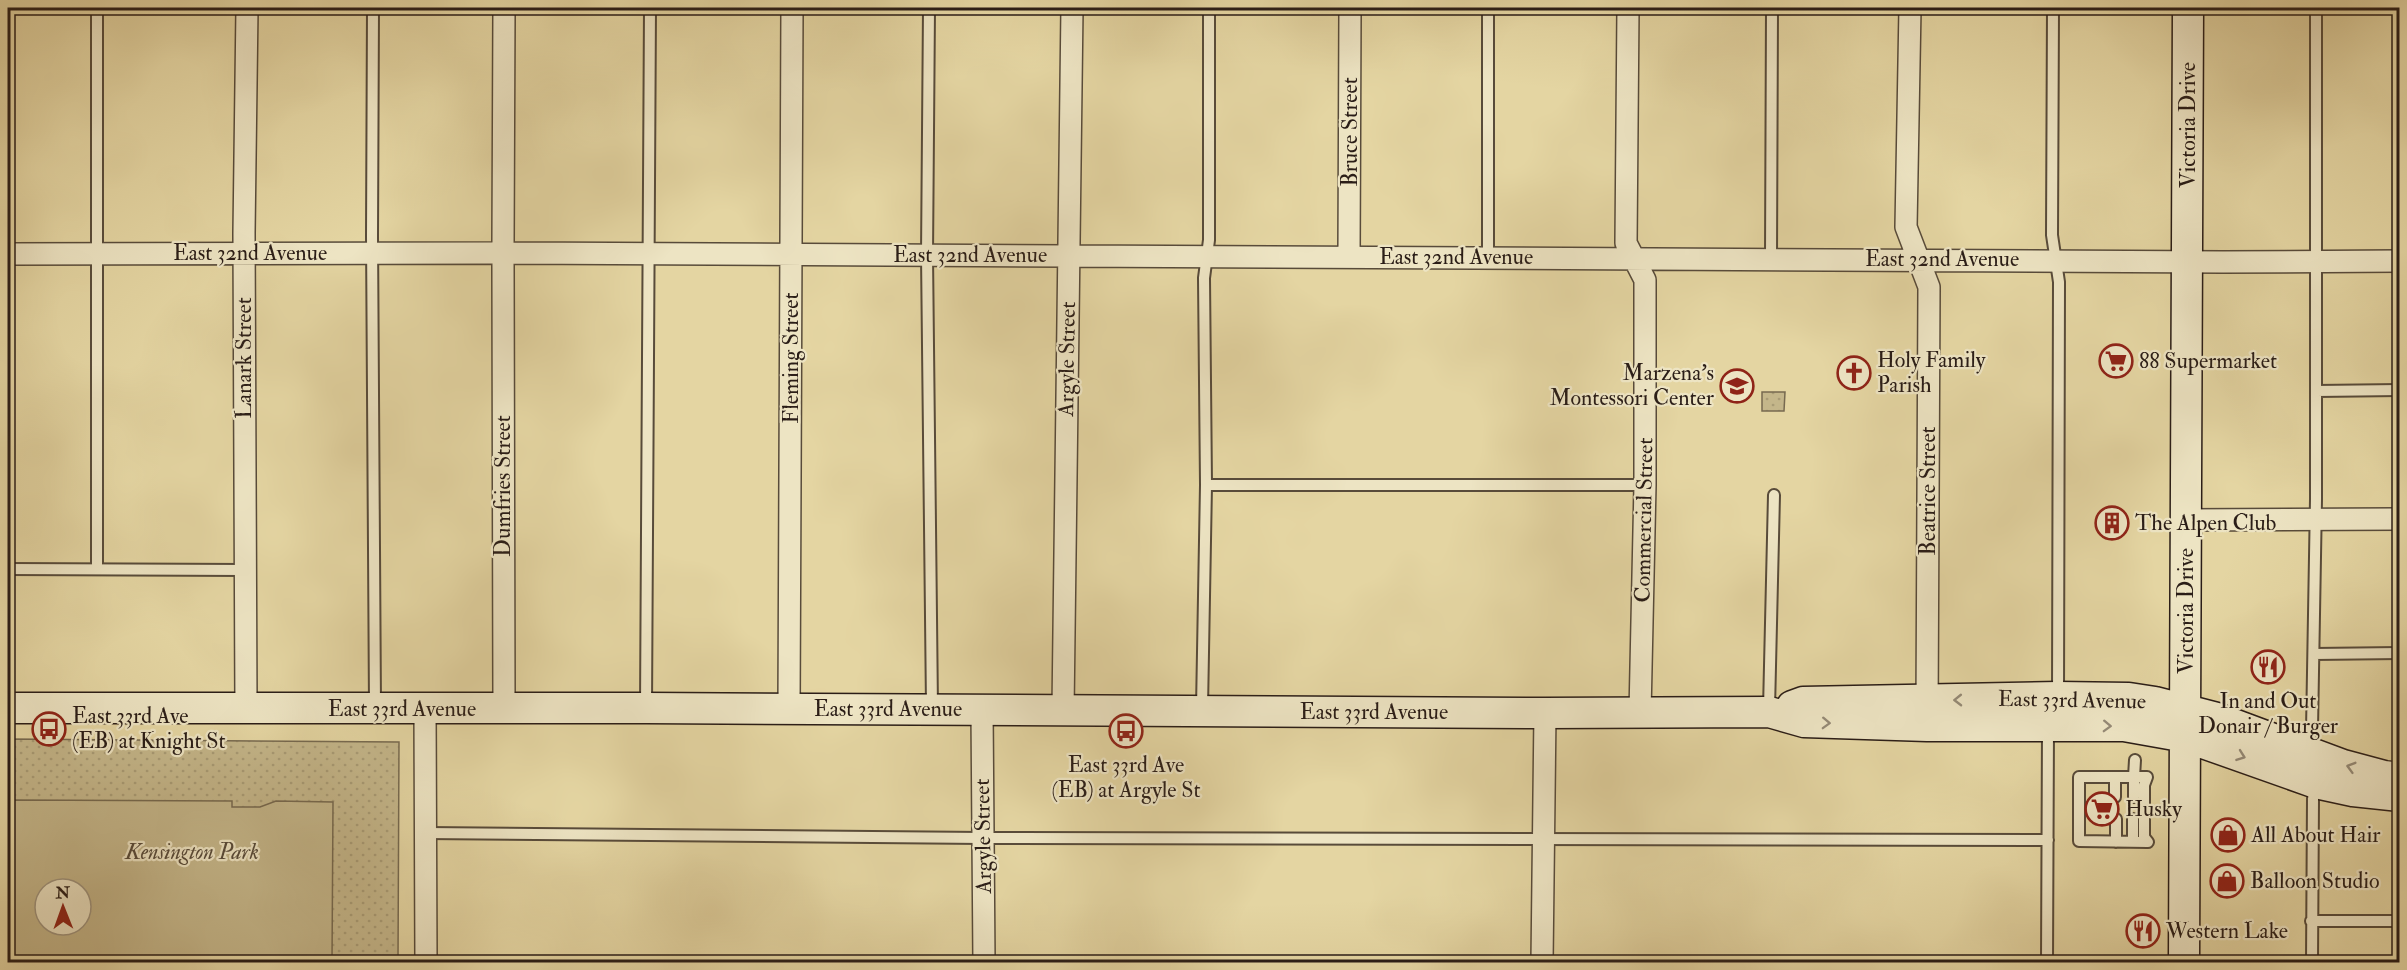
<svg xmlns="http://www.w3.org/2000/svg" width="2407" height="970" viewBox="0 0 2407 970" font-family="'IM FELL Double Pica',serif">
	<defs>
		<pattern id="park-dots" width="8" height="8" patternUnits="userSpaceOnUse" patternTransform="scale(1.5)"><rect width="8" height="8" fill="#c4b68a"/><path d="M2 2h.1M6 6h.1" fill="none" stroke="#a99c76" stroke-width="1.8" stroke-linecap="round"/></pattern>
	</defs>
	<rect width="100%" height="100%" fill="#e4d5a2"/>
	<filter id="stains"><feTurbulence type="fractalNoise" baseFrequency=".00333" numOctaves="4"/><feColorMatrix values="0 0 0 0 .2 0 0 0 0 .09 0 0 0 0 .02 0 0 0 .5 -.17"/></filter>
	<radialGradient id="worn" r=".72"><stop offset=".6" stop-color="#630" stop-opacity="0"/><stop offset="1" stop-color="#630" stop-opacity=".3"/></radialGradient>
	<path fill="url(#park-dots)" stroke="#776a50" stroke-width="1.5" fill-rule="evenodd" d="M1762,392H1785L1784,411H1762Z
		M8,739L399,742L398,962H8ZM45,889H81V925H45Z"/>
	<path fill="#c4b68a" stroke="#776a50" stroke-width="1.5" fill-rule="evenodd" d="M15,800L232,801V807H260L276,801L333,802L332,962H10L11,807ZM45,889H81V925H45Z"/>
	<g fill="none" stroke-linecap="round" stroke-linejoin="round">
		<g stroke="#584b3a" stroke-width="14">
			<path id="lane" d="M97,8V569
				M373,8L372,236L375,705
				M929,8L927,255L932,707
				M2053,8L2052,235L2059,282L2058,697
				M1488,257V8
				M1771,258L1772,8
				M2316,391L2400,390
				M1206,485H1645
				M8,569L246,570
				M2314,654L2400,653
				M646,707L650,8
				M1202,708L1206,485L1204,278L1209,240V8
				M1769,709L1774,495
				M2305,750L2312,730L2316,499V8
				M2115,777V797
				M2134,797V777H2147L2144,785V837L2148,842L2079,841V777H2134L2135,760
				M2133,819V842
				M425,833L983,838L2048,840
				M2116,842V819
				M2311,921H2400
				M2047,962L2048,729
				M2312,962L2313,799L2315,786"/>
		</g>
		<g stroke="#584b3a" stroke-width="24">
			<path id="street" d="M1628,8L1626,243L1645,280V485L1640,713
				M1910,8L1906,227L1929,287L1927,714
				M503,244L504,8
				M512,253L2223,262L2400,261
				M8,254L492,253
				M1349,257L1350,8
				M503,264L504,709
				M2186,520L2400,519
				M246,709L244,233L247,8
				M425,709L426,962
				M789,709L792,8
				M982,710L984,962
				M1063,710L1072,8
				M1542,962L1545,713"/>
		</g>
		<g stroke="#2a1d17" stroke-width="33">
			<path id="secondary" d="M1792,706L1803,702L2058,697L2129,698L2155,702L2217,718L2343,765L2384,776L2400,778
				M8,708H646L1545,713L1769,712L1804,722L1927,726H2124L2186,737L2316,783L2353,791L2400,796
				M2184,962L2188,8"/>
		</g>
		<use href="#lane" stroke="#ede4c3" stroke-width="10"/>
		<use href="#street" stroke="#ede4c3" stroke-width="21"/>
		<use href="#secondary" stroke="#ede4c3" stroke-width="30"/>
	</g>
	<defs><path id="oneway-chevron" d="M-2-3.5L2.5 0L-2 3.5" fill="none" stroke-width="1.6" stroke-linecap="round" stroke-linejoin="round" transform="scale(1.5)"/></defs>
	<g stroke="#958a76">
		<use href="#oneway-chevron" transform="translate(1958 700) rotate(179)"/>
		<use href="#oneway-chevron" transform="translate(1826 723) rotate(2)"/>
		<use href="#oneway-chevron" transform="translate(2107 726) rotate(2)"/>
		<use href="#oneway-chevron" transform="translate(2241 756) rotate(20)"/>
		<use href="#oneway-chevron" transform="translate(2351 767) rotate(-164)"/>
	</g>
	<defs>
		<g id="supermarket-ring" transform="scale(1.725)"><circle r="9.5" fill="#ede4c3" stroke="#8f2418" stroke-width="1.5"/><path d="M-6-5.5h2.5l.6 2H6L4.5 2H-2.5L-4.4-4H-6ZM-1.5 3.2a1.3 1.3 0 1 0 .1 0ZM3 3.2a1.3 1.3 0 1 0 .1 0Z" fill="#8f2418"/></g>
		<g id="church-ring" transform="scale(1.725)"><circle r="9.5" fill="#ede4c3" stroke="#8f2418" stroke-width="1.5"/><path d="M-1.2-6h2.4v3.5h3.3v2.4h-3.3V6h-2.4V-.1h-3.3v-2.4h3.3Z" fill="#8f2418"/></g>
		<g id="school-ring" transform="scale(1.725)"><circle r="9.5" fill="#ede4c3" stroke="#8f2418" stroke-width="1.5"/><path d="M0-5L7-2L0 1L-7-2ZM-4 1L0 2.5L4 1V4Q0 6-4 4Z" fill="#8f2418"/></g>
		<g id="building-ring" transform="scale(1.725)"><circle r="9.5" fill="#ede4c3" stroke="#8f2418" stroke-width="1.5"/><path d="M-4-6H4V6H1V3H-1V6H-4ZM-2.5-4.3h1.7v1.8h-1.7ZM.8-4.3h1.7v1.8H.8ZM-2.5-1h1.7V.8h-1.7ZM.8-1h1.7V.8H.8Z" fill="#8f2418"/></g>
		<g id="restaurant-ring" transform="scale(1.725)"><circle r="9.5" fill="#ede4c3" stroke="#8f2418" stroke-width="1.5"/><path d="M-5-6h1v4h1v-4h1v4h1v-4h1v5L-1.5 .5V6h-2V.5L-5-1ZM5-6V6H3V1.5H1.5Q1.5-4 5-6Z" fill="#8f2418"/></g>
		<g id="bus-ring" transform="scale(1.725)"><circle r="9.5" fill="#ede4c3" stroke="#8f2418" stroke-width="1.5"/><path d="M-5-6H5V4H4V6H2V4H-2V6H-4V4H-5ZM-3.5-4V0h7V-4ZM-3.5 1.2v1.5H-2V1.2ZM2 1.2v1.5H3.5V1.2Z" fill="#8f2418"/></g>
		<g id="shop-ring" transform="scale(1.725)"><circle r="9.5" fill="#ede4c3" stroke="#8f2418" stroke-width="1.5"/><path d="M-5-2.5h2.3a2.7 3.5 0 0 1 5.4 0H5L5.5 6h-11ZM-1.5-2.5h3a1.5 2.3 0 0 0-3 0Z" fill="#8f2418"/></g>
	</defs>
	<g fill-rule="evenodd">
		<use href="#supermarket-ring" x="2116" y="361"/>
		<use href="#church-ring" x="1854" y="373"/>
		<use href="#school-ring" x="1737" y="386"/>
		<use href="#building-ring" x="2112" y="523"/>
		<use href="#restaurant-ring" x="2268" y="667"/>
		<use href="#bus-ring" x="49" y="729"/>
		<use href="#bus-ring" x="1126" y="731"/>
		<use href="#supermarket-ring" x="2102" y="809"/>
		<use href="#shop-ring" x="2228" y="835"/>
		<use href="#shop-ring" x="2227" y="881"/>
		<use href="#restaurant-ring" x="2143" y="931"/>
	</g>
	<g text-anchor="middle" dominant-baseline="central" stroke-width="4.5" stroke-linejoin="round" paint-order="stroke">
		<g font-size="22" fill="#2a1d17" stroke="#ede4c3">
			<text transform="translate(2188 125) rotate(-90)">Victoria Drive</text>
			<text transform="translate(1350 132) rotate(-90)">Bruce Street</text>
			<text x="250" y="253">East 32nd Avenue</text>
			<text x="970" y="255">East 32nd Avenue</text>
			<text x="1456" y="257">East 32nd Avenue</text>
			<text x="1942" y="259">East 32nd Avenue</text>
			<text transform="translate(244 358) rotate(-90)">Lanark Street</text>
			<text transform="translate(791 358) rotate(-90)">Fleming Street</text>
			<text transform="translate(1067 359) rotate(-89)">Argyle Street</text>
			<text transform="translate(503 486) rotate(-90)">Dumfries Street</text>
			<text transform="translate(1928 491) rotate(-90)">Beatrice Street</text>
			<text transform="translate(1644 520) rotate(-89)">Commercial Street</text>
			<text transform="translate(2186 611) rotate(-90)">Victoria Drive</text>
			<text transform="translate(2072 700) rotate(1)">East 33rd Avenue</text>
			<text x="402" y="709">East 33rd Avenue</text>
			<text x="888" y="709">East 33rd Avenue</text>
			<text x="1374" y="712">East 33rd Avenue</text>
			<text transform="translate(983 836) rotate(-91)">Argyle Street</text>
		</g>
		<g font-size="22" fill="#2a1d17" stroke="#ede4c3" text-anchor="start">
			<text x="1877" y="360">Holy Family<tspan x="1877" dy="25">Parish</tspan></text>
			<text x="2139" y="361">88 Supermarket</text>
			<text x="1714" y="373" text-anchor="end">Marzena's<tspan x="1714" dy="25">Montessori Center</tspan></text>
			<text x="2135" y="523">The Alpen Club</text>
			<text x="2268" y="701" text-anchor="middle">In and Out<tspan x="2268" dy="25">Donair / Burger</tspan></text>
			<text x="72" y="716">East 33rd Ave<tspan x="72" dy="25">(EB) at Knight St</tspan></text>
			<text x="1126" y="765" text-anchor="middle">East 33rd Ave<tspan x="1126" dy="25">(EB) at Argyle St</tspan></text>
			<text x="2125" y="809">Husky</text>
			<text x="2251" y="835">All About Hair</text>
			<text x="2250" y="881">Balloon Studio</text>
			<text x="2166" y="931">Western Lake</text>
		</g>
		<g font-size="22" font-style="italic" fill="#584b3a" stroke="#ede4c3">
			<text x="192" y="852">Kensington Park</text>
		</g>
	</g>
	<rect width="2407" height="970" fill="none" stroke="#e4d5a2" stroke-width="30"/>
	<rect x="9" y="9" width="2389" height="952" fill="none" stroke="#2a1d17" stroke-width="3"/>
	<rect x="15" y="15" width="2377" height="940" fill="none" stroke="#2a1d17" stroke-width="1.5"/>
	<g transform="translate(63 907) rotate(359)"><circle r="28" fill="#ede4c3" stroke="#9f947e" stroke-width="1.5"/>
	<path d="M0-4.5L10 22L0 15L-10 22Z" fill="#8f2418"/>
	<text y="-9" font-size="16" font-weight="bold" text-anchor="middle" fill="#2a1d17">N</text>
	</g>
	<rect width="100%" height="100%" filter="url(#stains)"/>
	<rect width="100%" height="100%" fill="url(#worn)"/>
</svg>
